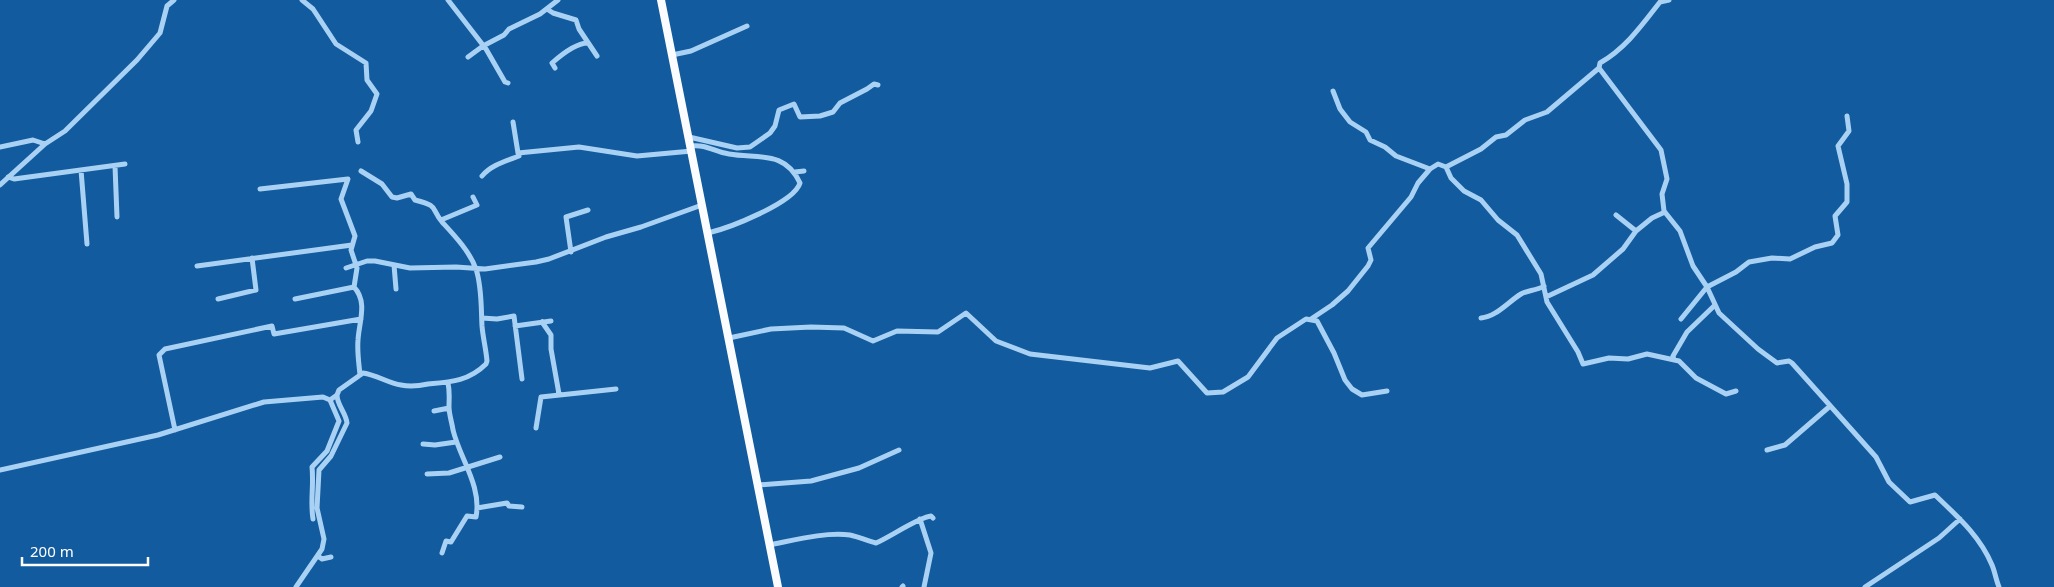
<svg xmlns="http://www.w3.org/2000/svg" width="2054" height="587" viewBox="0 0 2054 587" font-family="'Noto Sans',sans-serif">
	<rect width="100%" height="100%" fill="#125b9e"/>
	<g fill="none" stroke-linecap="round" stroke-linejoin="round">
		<path stroke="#a9d1f4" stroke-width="5" d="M302,0L313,9L336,44L366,63L367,80L377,94L371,111L356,130L358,142
			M448,0L486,49L505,82L508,83
			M547,9L553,13L576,20L579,29L597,56
			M672,55L691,51L747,26
			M468,57L483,46L504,35L509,29L540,14L558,0
			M555,68L552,63C561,55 576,43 588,43
			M1599,68L1600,63C1626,48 1642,25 1660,2L1669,0
			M1333,91L1340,109L1350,122L1366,132L1370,140L1385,147L1396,156L1430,169
			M513,122L518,153
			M689,137L737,148L750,147L770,133L775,126L779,110L794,104L800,117L820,116L833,112L840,103L867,89L874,84L878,85
			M691,146C707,144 714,152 729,154C758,159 785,150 800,183C794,203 729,228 708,233
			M0,147L33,140L45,144
			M115,166L117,217
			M1446,167L1451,178L1464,191L1481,200L1498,220L1517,235L1541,274L1547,302L1578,352L1583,364L1609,358L1628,359L1647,354L1679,361L1696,378L1726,394L1736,391
			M81,170L87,244
			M795,172L804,171
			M482,176C491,165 506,161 519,156L518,153L579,147L637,156L692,151
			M8,177L14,179L125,164
			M0,185L45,144L65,131L137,60L160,33L167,6L174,0
			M260,189L348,179L341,199L355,236L351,250L357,268L354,287C368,302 359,322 358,340C357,352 359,364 360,375
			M1616,215L1636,231
			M441,220L477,205L473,197
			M571,252L566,217L588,210
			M394,265L396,289
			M197,266L352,245
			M346,268L367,261H375L410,268L456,267L485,269L536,262L549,259L606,237L641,227L702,205
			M1546,297L1593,275L1623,249L1636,231L1652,218L1665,212
			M218,299L256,290L252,258
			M295,299L354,287
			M482,318L497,319L514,316L522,379
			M1481,318C1496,317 1508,302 1521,294C1528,290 1536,291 1544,286
			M1311,319L1332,305L1348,291L1368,266L1371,260L1368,248L1411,197L1418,183L1430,169L1438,164L1446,167L1481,149L1496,137L1506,135L1525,120L1547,112L1599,68L1661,150L1667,179L1662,194L1664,211L1680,231L1693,266L1707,287L1719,313L1758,349L1777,363L1789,361L1792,363L1876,457L1889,482L1910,502L1935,495C1957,516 1980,536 1992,565C1995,572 1996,580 1999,587
			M1681,319L1707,287L1736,272L1749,262L1772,258L1790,259L1815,247L1832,243L1838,235L1835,216L1847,202V184L1838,146L1849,131L1847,116
			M542,322L551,335V349L559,394
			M515,326L551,321
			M729,338L771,329L811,327L844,328L873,341L897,331L938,332L966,313L996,341L1030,354L1150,368L1178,361L1207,393L1223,392L1248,377L1277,338L1306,319L1317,321L1334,353L1345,380L1352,389L1362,395L1387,391
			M1674,360L1673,356L1687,332L1715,305
			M330,400L337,395L339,390L363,373C377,375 388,383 401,385C410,387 419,386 428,384C451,382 469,381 486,364L487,361C486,349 483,338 482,326C481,308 482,287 476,269C470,252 455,236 443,223C429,207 441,207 415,200L411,194L397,198L392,197L382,184L361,171
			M434,411L449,408
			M536,428L541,397L616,389
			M175,430L159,355L165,349L272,326L274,334L361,319
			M423,444L435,445L456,442
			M1767,450L1785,445L1829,407
			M0,470L158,435L264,402L323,397L330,400L339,421L327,451L312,467C314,485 310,502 313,519
			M427,474L449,473L500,457
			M758,485L811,481L859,468L899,450
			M477,508L507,503L509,506L522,507
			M920,519L931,553L924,587
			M769,545C795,540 824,532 850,535C859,537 868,541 876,543C890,537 919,517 931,516L933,518
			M442,553L446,541L451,542L467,516L476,517C482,486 460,459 453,430C452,423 449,414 449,407C449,398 450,392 448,383
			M318,556L322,559L331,557
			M296,587L322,549L324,539L317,508L319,470L331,456L347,423C346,413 337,405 337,395
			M902,587L903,586
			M1865,587L1939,538L1960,519"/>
		<path stroke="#fafcff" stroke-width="8" d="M661,0L778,587"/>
	</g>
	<path d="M22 557v8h126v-8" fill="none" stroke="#ffffff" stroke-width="2.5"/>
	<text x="30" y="557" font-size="15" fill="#ffffff" stroke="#125b9e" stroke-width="4" paint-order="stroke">200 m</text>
</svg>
